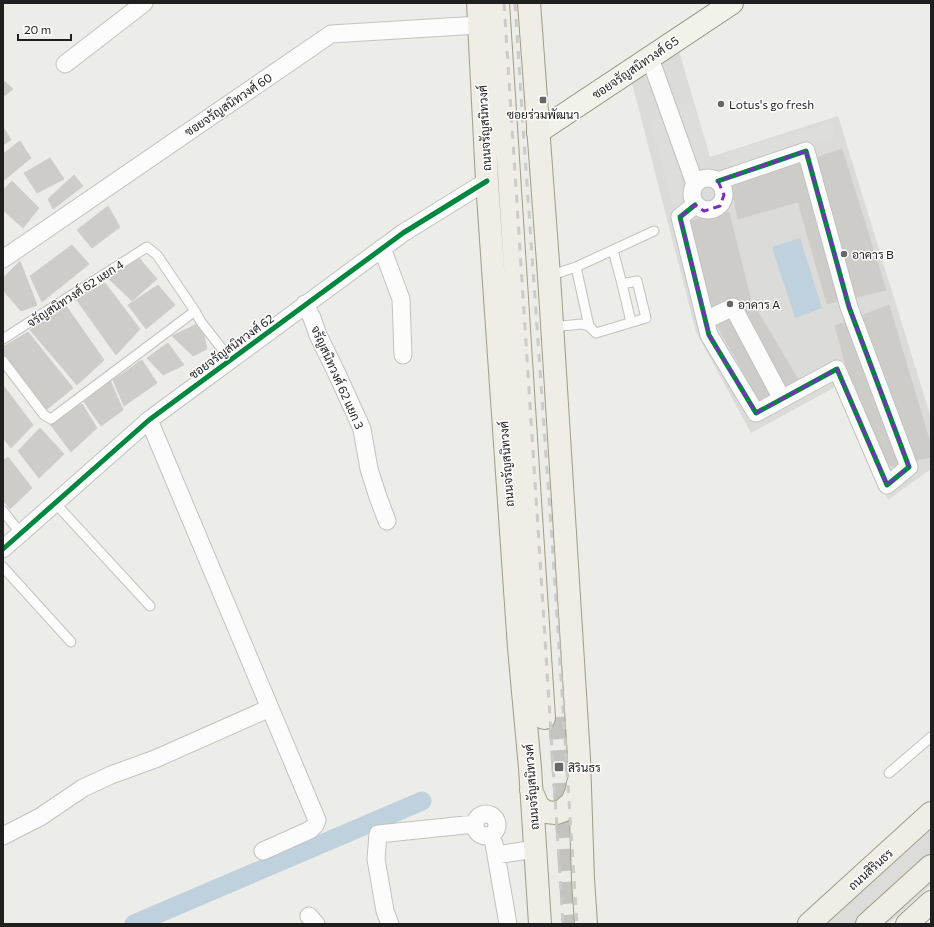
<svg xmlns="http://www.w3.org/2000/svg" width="934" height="927" viewBox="0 0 934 927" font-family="Commissioner,Sarabun,sans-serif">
	<rect width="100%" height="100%" fill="#ecece8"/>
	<path fill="#dbdbd9" d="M679,51L710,157L838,116L931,418V469L888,500L837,386L751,433L696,332L631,79Z"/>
	<path fill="#dddddb" d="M693,101L709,159L695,165L678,106Z
		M664,117L686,200L672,205L650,122Z
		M832,123L836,136L731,166L727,152Z"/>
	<path fill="#bed1dc" d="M800,238L822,308L795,318L772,247Z"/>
	<path fill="#dcdcdb" d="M931,825V885L888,924H823Z"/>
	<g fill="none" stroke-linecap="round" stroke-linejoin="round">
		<path stroke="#bed1dc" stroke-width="19" d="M134,924L422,801"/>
	</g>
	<path fill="#cdccc9" stroke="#cfcec9" d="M3,80L13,89L3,97Z
		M3,127L11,140L3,145Z
		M20,141L31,158L3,181V154Z
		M842,149L886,290L827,304L798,202L738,219L731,186Z
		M50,158L64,179L37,193L24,173Z
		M74,175L83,186L53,209L48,199Z
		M12,181L39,208L23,228L3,210V190Z
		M108,206L120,227L92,248L77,230Z
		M729,212L751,300L799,381L760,402L708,309L686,222Z
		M72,245L89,264L42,302L30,276Z
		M139,258L157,279L132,301L108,278Z
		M20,261L37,305L21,311L3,290V278Z
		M105,283L140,329L116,355L76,299Z
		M158,285L175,305L146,329L128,305Z
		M889,305L931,446V457L875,470L835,326Z
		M66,306L104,360L77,385L30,330Z
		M201,322L207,349L193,356L172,336Z
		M28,332L73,388L46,410L3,356V347Z
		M168,343L184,365L163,375L147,358Z
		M142,360L157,383L124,406L113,380Z
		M110,380L123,410L101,426L84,402Z
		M3,385L33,425L11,448L3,438Z
		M82,404L97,428L71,452L50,424Z
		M40,428L64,454L39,478L18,451Z
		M8,457L32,488L10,509L3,500V461Z"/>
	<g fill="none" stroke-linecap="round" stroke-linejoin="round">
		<path stroke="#c3c3c0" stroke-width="22" stroke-dasharray="22 11" stroke-linecap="butt" d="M559,717L573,924"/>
		<g stroke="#c2c2c0" stroke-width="11">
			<path id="lane" d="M576,267L589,326
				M549,276L576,267L654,231
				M622,284L631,322
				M552,327L581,324L589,326L596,333L646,318L637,281L622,284L613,250
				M3,339L147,247L157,255L195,311L201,322L230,359
				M3,361L44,415L51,419L195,311
				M55,503L150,606
				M3,511L21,534
				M3,567L71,642
				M889,773L931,737"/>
		</g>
		<g stroke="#c2c2c0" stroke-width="19">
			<path id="street" d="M650,58L695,184
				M65,64L144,3
				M692 194a16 16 0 1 1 32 0a16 16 0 1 1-32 0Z
				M695,205L680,217L709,335L756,413L837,369L887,485L909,467L849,307L806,151L718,181
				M382,248L401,299L403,355
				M3,259L331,34L479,25
				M305,304L312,318L318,335L338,376L362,429L369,469L378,497L387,521
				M706,320L733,307L782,399
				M149,420L317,820L315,825L310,830L263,851
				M3,549L149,420L403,233L487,181
				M475 825a11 11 0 1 1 22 0a11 11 0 1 1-22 0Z
				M3,836L40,817L83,788L111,775L155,759L270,708
				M494,844L496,855L535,849
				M496,855L508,924
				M309,916L316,924
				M390,924L385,911L376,859L378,834L475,824"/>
		</g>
		<g stroke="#909582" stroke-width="24">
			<path id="secondary" d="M538,132L732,3"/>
		</g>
		<g stroke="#a09c87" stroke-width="24">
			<path id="primary" d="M478,3L487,181L519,648L530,768L540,924
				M498,3L544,718
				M529,3L549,276L579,758L583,879L586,924
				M531,790L538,806L546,812L556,813L562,811L572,802L576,793L578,783
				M809,924L931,813
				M867,924L931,866
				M907,924L931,902"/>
		</g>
		<use href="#lane" stroke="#fcfcfc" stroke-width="9"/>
		<use href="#street" stroke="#fcfcfc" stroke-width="17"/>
		<use href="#secondary" stroke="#f1f3eb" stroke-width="22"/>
		<use href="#primary" stroke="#efede5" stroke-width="22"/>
		<path stroke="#cbcbca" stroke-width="3" stroke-dasharray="8 8" stroke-linecap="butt" d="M504,3L540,559L563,924
			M515,3L524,141L553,555L577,924"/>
		<g stroke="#fff" stroke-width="8">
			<path id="cycleway" d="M695,205L680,217L709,335L756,413L837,369L887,485L909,467L849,307L806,151L718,181
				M3,549L149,420L403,233L487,181"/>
		</g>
		<use href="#cycleway" stroke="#00873e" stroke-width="5"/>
	</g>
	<path fill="none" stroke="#7b2cbf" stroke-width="3" stroke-dasharray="8 5" stroke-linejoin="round" d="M806,151L849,307L909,467L887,485L837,369L756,413L709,335L680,217L695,205L704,211L720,206L724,195L718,181Z"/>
	<g fill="#676765" stroke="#fff" stroke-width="1.5">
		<rect x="539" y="96" width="8" height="8" rx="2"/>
		<circle cx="721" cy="104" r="4"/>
		<circle cx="844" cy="254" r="4"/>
		<circle cx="730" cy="304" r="4"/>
		<rect x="554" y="762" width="10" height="10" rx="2"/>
	</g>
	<g text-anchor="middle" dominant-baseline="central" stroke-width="3" stroke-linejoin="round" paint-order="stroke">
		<g font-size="12" fill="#1f1f1f" stroke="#fff">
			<text transform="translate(635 67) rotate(-34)">ซอยจรัญสนิทวงศ์ 65</text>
			<text transform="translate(228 104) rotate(-34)">ซอยจรัญสนิทวงศ์ 60</text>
			<text transform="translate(484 128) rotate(-93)">ถนนจรัญสนิทวงศ์</text>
			<text transform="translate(75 293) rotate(-33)">จรัญสนิทวงศ์ 62 แยก 4</text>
			<text transform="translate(231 346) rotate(-36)">ซอยจรัญสนิทวงศ์ 62</text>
			<text transform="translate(338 377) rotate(66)">จรัญสนิทวงศ์ 62 แยก 3</text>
			<text transform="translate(506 464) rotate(-94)">ถนนจรัญสนิทวงศ์</text>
			<text transform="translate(531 787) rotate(-94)">ถนนจรัญสนิทวงศ์</text>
			<text transform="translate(870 869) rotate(-42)">ถนนสิรินธร</text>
		</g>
		<g font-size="12" fill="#1f1f1f" stroke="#fff" text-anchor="start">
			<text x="729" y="104">Lotus's go fresh</text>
			<text x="543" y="114" text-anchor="middle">ซอยร่วมพัฒนา</text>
			<text x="852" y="254">อาคาร B</text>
			<text x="738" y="304">อาคาร A</text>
			<text x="568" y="767">สิรินธร</text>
		</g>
	</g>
	<rect width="934" height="927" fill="none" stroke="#1f1f1f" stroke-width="8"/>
	<path d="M18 34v6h53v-6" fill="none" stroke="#1f1f1f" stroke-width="2"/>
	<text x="24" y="34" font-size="12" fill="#1f1f1f" stroke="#ffffff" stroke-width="3" paint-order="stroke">20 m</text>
</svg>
